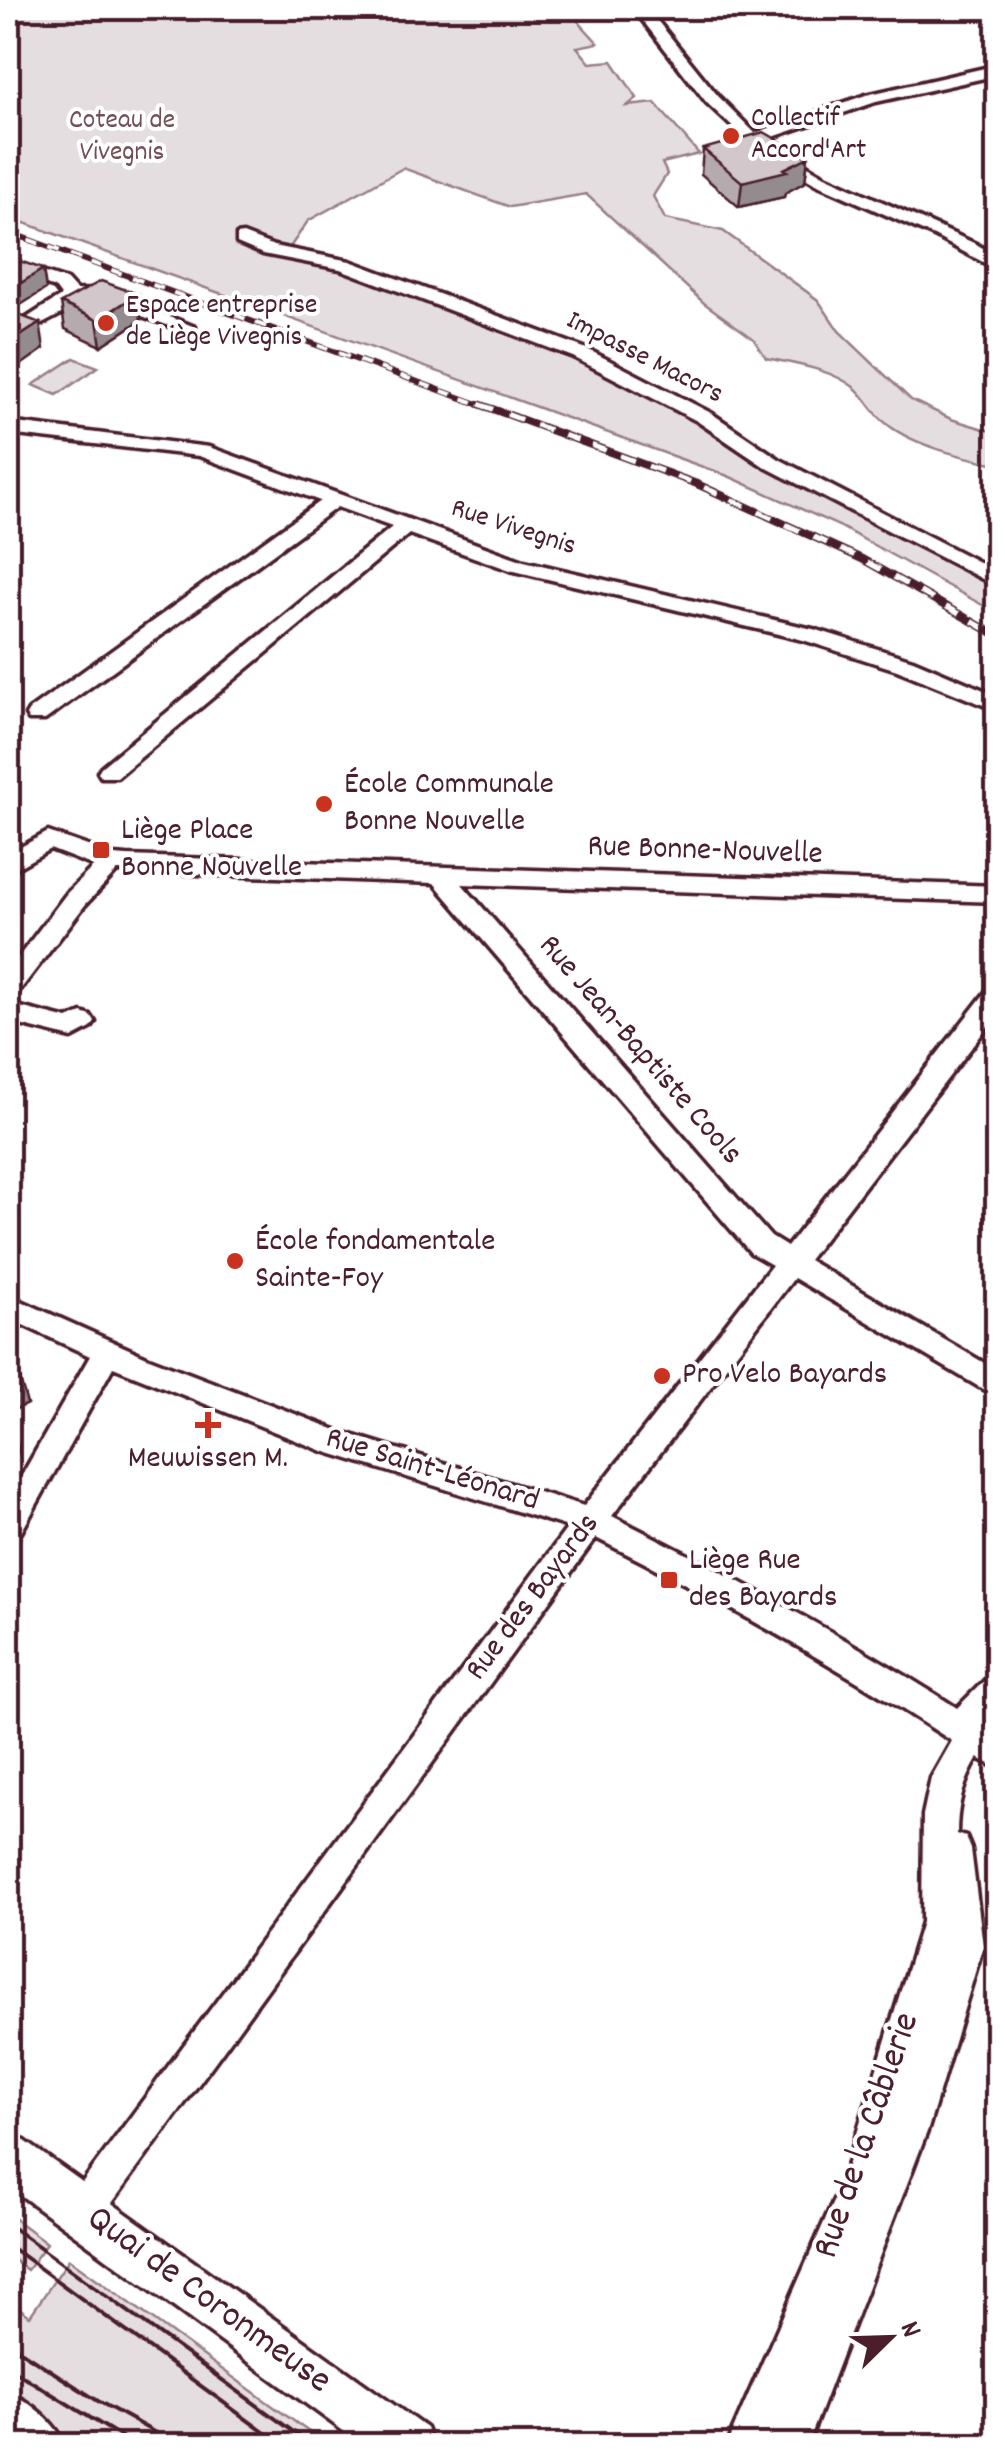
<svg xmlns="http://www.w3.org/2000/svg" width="1005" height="2453" viewBox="0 0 1005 2453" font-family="Dekko,sans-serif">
	<rect width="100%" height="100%" fill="#fff"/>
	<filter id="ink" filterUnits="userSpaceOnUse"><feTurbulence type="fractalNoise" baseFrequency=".01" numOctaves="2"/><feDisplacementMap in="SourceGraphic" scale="20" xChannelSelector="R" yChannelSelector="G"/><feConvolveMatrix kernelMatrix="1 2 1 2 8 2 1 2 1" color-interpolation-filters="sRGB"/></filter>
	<g filter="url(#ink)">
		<path fill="#e5dee0" stroke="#987e86" stroke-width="2.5" d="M8,8H566L598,43L577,47L590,63L612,61L637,98L627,106L655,103L699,154L662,163L667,174L653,196L665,219L723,231L818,300L839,331L911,400L951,419L997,433V464C963,457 914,446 887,424C874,415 867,398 855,388C831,369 795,364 766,358L754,339L704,303L586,194L510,207L403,168L308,221L286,253C354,267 415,294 479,319C661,392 829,489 997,588V613L839,526L728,476L8,217Z
			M74,358L98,367L57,395L33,385Z
			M8,2214L47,2243L27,2270L8,2256Z
			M69,2259L327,2445H72L8,2393V2300L30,2316Z"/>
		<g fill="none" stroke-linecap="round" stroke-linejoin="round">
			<g stroke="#4a1f2b" stroke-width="7">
				<path id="minor" d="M633,8H647L718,96L755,133L866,95L998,65V75L876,102L764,140L825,176L976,244L998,257V270L934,236L814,183L757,150L707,103Z
					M243,234L274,246L350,261L587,349L711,413L779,459L998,572V587L765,467L697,421L573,357L340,269L263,254L237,243V235Z
					M8,261L67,280L76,290L106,291L195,327L186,332L98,300L76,301L65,312L8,342V330L61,296L55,288L8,272Z
					M8,422L209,447L524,561L817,630L913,660L998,696V711L897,670L803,640L510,570L409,534L117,777H101L98,772L101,767L392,527L337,507L45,720H29L26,715L29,710L320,501L199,456L8,434Z
					M48,832L113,855L127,856L998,886V902L462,884L771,1237L787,1247L989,988L998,985V1013L808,1260L998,1371V1398L794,1278L612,1516C730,1575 846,1637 957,1708L987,1678L998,1673V1711L984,1725L998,1734V1768L978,1758C963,1783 957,1805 957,1834L966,1837L971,1849L983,1946L928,2129L807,2446H767L774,2427L766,2446H726L843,2179L922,1922L923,1815L931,1778L952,1741C837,1666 718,1599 596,1538L96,2225L83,2231L70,2225L64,2212L70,2199L568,1527L323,1451L113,1367L19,1536L8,1540V1500L90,1356L8,1318V1295L149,1358L339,1431L584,1506L772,1265L751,1253L434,883L117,871L85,905L17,994L8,997V971L67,893L94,866L50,849L8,873V854Z
					M8,1004L68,1019L82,1013L91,1016L95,1022L91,1028L72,1038L8,1022Z
					M8,2392C31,2402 56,2423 66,2446H16L8,2438Z"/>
			</g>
			<g stroke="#4a1f2b" stroke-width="7">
				<path id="major" d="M8,2134L25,2141L426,2428L433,2446H364L8,2186Z"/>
			</g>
			<use href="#minor" fill="#fff" fill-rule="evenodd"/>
			<use href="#major" fill="#fff" fill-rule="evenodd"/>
			<path stroke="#4a1f2b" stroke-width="4" d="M8,2224L313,2446
				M8,2245L283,2446
				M8,2343L98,2401L179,2446
				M8,2367L136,2446"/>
			<g stroke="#4a1f2b" stroke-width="6">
				<path id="rail-far1" d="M8,232L486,407"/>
			</g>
			<g stroke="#4a1f2b" stroke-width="8">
				<path id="rail" d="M479,404L697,484L862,559L998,636"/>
			</g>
			<use href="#rail-far1" stroke="#fff" stroke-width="4" stroke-dasharray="11" stroke-linecap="butt"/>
			<use href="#rail" stroke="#fff" stroke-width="5" stroke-dasharray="15" stroke-linecap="butt"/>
		</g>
		<path fill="#b5abaf" stroke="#4a1f2b" stroke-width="2.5" d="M703,149L808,157L805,182L785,193L784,197L739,207L701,174Z
			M998,273V300L990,294L994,275Z
			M138,294L141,320L101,346L65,329L61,303Z"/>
		<path fill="#938b8e" stroke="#4a1f2b" stroke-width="2.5" d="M808,157L805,182L785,193L784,197L739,207L742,182L784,169Z
			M43,269L46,289L8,313V291Z
			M138,294L141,320L101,346L97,320Z
			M40,323L44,349L8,374V344Z
			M20,1379L27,1404L8,1413V1385Z
			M12,1426L19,1450L14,1464L8,1467V1435Z"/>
		<path fill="#d2c7cb" stroke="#4a1f2b" stroke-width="2.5" d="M764,132L808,157L784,169L787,171L742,182L703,149Z
			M8,257L43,269L8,291Z
			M101,281L138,294L97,320L61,303Z
			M19,315L40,323L8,344V321Z
			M8,1359L20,1379L8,1385Z
			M8,1419L12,1426L8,1435Z"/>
	</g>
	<g fill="#c8321e" stroke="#fff" stroke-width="4">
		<circle cx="731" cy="136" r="10"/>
		<circle cx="106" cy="323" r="10"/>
		<circle cx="324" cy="804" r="10"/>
		<rect x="91" y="840" width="20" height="20" rx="5"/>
		<circle cx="235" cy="1261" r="10"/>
		<circle cx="662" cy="1376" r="10"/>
		<path d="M203 1410h10v10h10v10h-10v10h-10v-10h-10v-10h10z"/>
		<rect x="659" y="1570" width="20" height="20" rx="5"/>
	</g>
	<g text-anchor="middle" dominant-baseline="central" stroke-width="8" stroke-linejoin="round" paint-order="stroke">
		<g font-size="28" fill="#4a1f2b" stroke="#fff" text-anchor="start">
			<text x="751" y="120">Collectif<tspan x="751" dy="32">Accord'Art</tspan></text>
			<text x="126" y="307">Espace entreprise<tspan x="126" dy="32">de Liège Vivegnis</tspan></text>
		</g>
		<g font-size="28" fill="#714f58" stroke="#fff">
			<text x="122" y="122">Coteau de<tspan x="122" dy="32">Vivegnis</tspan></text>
		</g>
		<g font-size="28" fill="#4a1f2b" stroke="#fff">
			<text transform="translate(644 359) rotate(27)">Impasse Macors</text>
			<text transform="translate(513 529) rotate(18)">Rue Vivegnis</text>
		</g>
		<g font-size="32" fill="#4a1f2b" stroke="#fff" text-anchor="start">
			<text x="344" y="786">École Communale<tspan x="344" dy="37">Bonne Nouvelle</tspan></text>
			<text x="121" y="832">Liège Place<tspan x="121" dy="37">Bonne Nouvelle</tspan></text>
			<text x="255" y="1243">École fondamentale<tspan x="255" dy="37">Sainte-Foy</tspan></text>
			<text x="682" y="1376">Pro Velo Bayards</text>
			<text x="208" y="1460" text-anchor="middle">Meuwissen M.</text>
			<text x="689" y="1562">Liège Rue<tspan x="689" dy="37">des Bayards</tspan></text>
		</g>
		<g font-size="32" fill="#4a1f2b" stroke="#fff">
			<text transform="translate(705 852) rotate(2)">Rue Bonne-Nouvelle</text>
			<text transform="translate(639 1051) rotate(49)">Rue Jean-Baptiste Cools</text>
			<text transform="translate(432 1471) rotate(17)">Rue Saint-Léonard</text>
			<text transform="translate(534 1598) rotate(-53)">Rue des Bayards</text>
		</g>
		<g font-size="38" fill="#4a1f2b" stroke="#fff">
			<text transform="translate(868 2136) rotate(-71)">Rue de la Câblerie</text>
			<text transform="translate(208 2301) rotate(36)">Quai de Coronmeuse</text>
		</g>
	</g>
	<rect width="1005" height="2453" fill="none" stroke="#fff" stroke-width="40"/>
	<rect x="20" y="20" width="965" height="2413" fill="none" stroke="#4a1f2b" stroke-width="4" filter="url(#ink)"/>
	<g transform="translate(890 2338) rotate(67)" stroke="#ffffff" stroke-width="8" paint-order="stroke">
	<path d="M0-8L18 38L0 25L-18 38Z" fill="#4a1f2b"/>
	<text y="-15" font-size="28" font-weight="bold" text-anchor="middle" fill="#4a1f2b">N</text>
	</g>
</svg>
